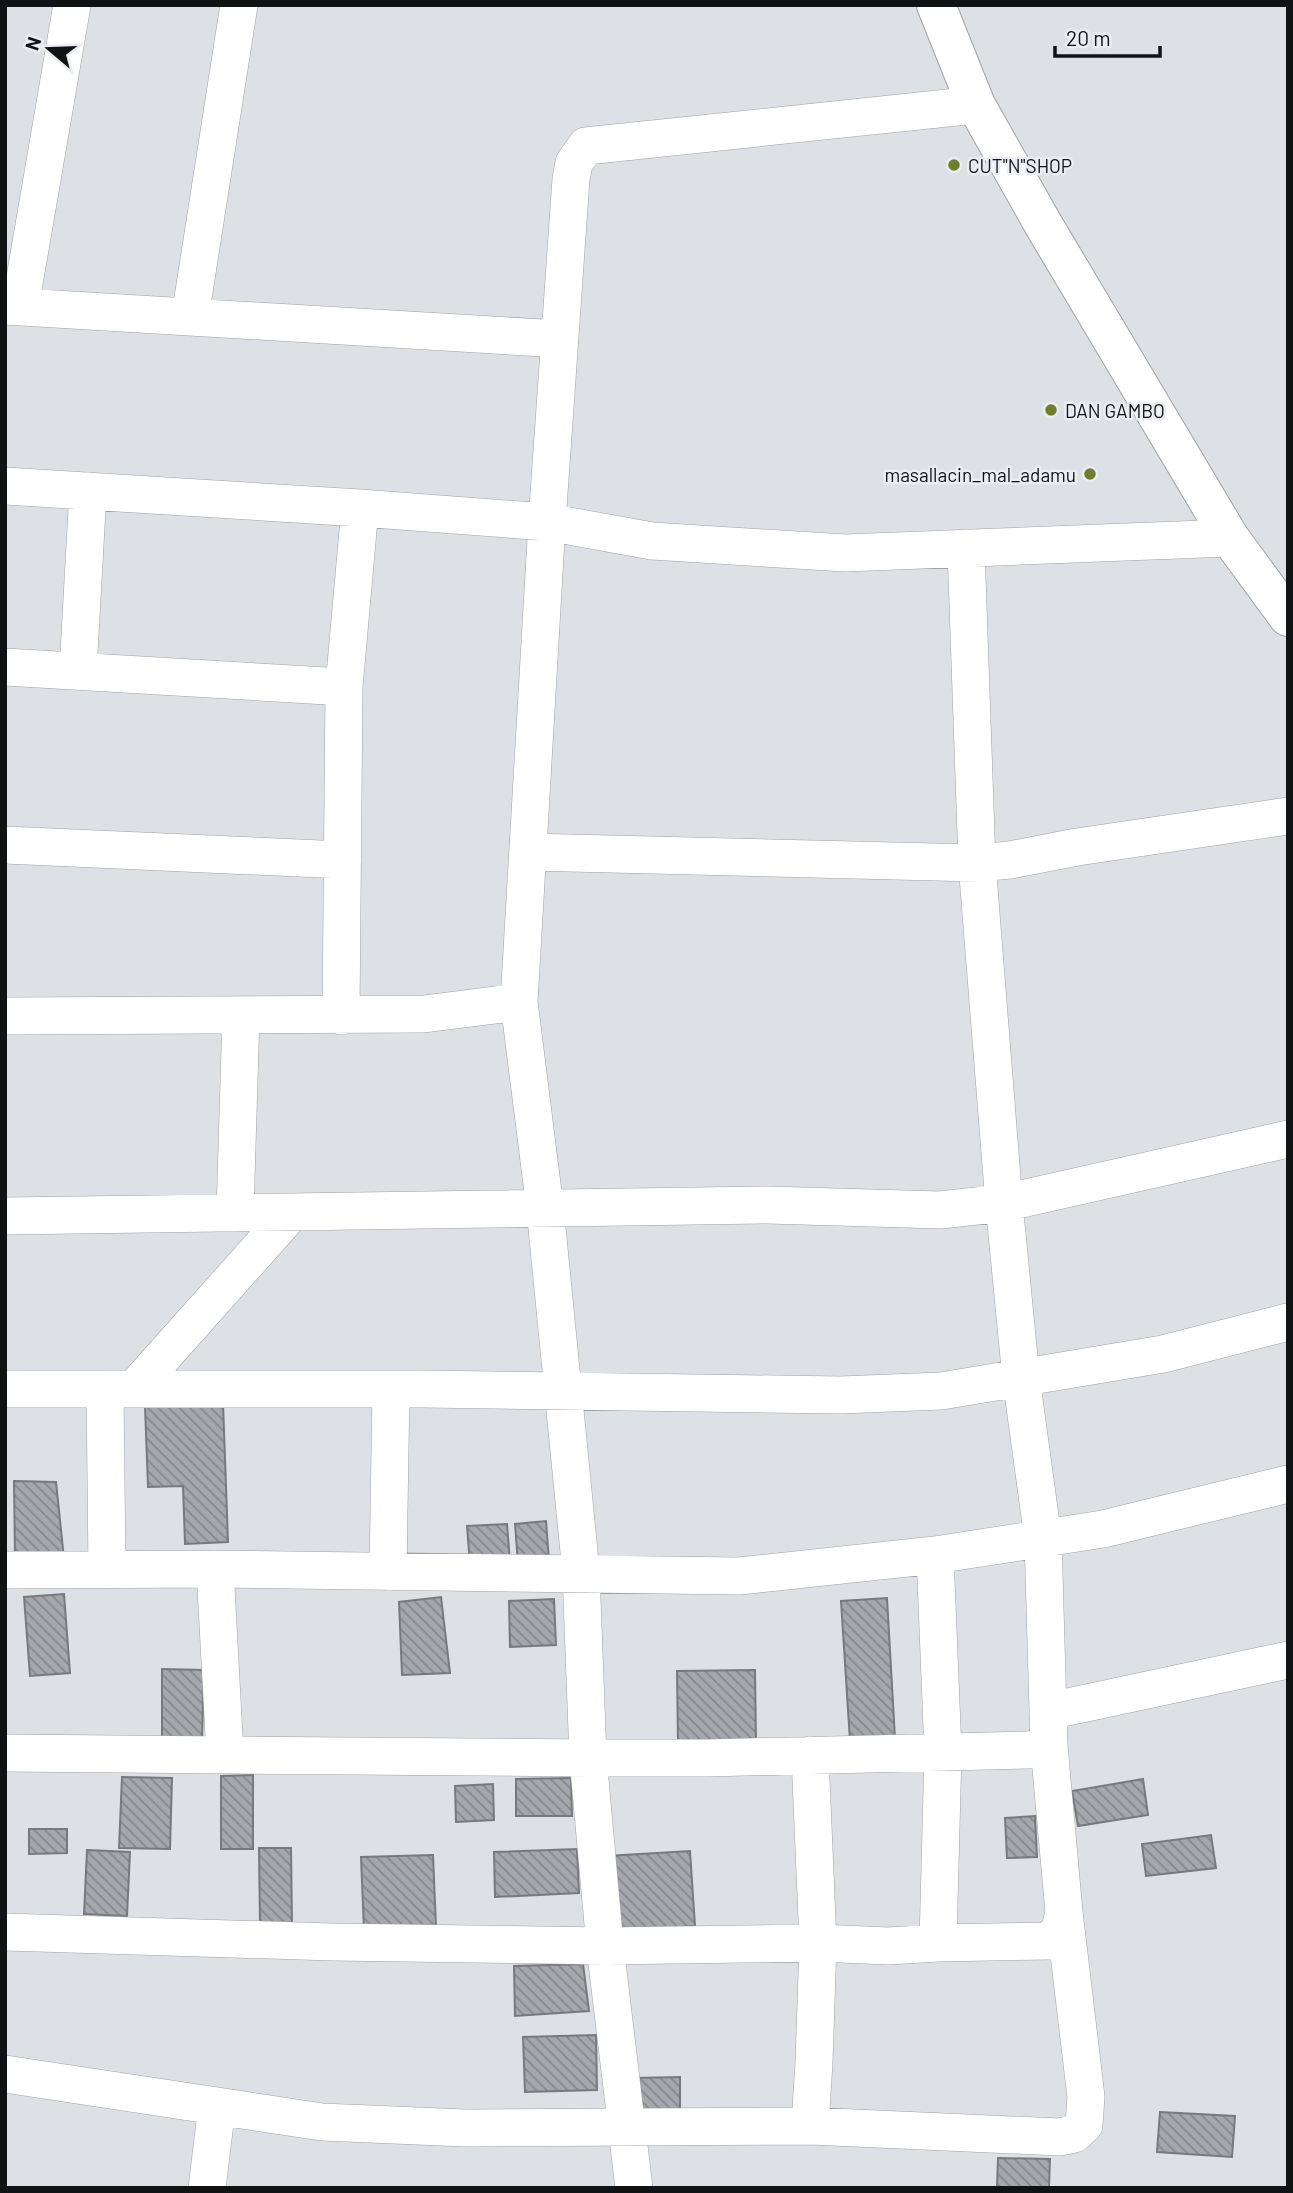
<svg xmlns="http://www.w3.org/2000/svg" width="1293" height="2193" viewBox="0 0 1293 2193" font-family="Barlow,sans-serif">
	<defs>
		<pattern id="building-back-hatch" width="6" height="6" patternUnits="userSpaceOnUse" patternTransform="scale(1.75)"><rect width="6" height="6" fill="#a5a7ad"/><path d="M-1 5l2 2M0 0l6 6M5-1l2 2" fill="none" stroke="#85878c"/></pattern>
	</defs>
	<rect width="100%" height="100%" fill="#dde0e5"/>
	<path fill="url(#building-back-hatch)" stroke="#77797e" stroke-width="2" d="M223,1403L228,1542L185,1544L183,1486L148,1487L145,1406Z
		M14,1481L56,1482L64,1559H15Z
		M546,1521L549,1561L518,1564L515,1524Z
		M507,1524L510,1562L470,1565L467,1526Z
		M64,1594L70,1673L30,1676L24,1597Z
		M441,1597L450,1673L402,1675L399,1602Z
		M887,1598L895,1738L850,1741L841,1601Z
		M554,1599L556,1645L510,1647L509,1601Z
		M162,1669L204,1670L202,1740L162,1739Z
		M755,1670L756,1742L678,1743L677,1671Z
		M253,1775V1849H221V1776Z
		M122,1777L172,1778L170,1849L119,1848Z
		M571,1778L572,1816H516V1779Z
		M1143,1779L1148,1815L1078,1826L1072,1791Z
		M493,1784L494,1820L456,1822L455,1786Z
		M1035,1816L1037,1857L1007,1858L1005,1818Z
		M29,1829H67V1853L29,1854Z
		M1211,1835L1216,1868L1146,1876L1142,1844Z
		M259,1848H291L292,1924H260Z
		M577,1849L579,1893L495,1897L494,1852Z
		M87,1850L130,1852L127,1916L84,1914Z
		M690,1851L695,1926L612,1932L607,1856Z
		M433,1855L436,1927L364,1930L361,1857Z
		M583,1964L589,2011L515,2016L514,1966Z
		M596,2035L597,2090L525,2092L523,2037Z
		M680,2077V2110L634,2111V2078Z
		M1160,2112L1235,2116L1232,2157L1157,2152Z
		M998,2158L1050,2159L1049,2188H997Z"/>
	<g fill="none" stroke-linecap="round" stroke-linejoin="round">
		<g stroke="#9ea1a6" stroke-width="38">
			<path id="street" d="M5,306L560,339
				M20,307L72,5
				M190,317L239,5
				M5,486L360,508L547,522L652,541L845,553L1230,538
				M5,667L344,687
				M78,671L88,491
				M5,845L343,860
				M528,852L977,863L1010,860L1077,847L1288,816
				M5,1016L424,1014L519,1002
				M341,1016L344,687L360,508
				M235,1213L241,1015
				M5,1216L768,1205L940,1210L1004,1203L1288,1139
				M5,1389H424L840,1395L941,1391L1163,1354L1288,1322
				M105,1389L107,1569
				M134,1389L292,1212
				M935,1555L943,1752L938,1943
				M215,1569L225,1754
				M5,1570L215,1569L739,1576L935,1555L1103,1529L1288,1484
				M388,1572L391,1389
				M1049,1711L1288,1660
				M5,1753L588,1758H707L1029,1750L1049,1746
				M5,1932L332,1942L605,1946L818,1943L888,1946L938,1943L1050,1941L1060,1929L1064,1912L1049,1746L1043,1538L1021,1378L1004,1203L977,863L966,548
				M5,2074L322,2122L465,2128L810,2126L1059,2137L1074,2134L1084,2125L1086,2097L1064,1912
				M810,2126L814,2062L818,1943L810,1755
				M207,2188L217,2106
				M634,2188L605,1946L588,1758L581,1572L545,1208L519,1002L547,522L571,179L574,163L586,146L976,105"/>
		</g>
		<g stroke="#9ea1a6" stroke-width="40">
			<path id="secondary" d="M936,5L976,105L1043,224L1230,538L1288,617"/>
		</g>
		<use href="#street" stroke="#fff" stroke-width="37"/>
		<use href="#secondary" stroke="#fff" stroke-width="38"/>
	</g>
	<g fill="#707d2b" stroke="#eaedf2" stroke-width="2.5">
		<circle cx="954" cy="165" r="7"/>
		<circle cx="1051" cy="410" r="7"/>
		<circle cx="1090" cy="474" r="7"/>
	</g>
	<g text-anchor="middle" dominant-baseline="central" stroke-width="5" stroke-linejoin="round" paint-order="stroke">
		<g font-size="19" fill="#111214" stroke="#eaedf2" text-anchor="start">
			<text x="968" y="165">CUT''N''SHOP</text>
			<text x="1065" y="410">DAN GAMBO</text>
			<text x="1076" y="474" text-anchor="end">masallacin_mal_adamu</text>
		</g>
	</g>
	<rect width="1293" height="2193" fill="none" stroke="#111214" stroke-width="14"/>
	<g transform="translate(49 49) rotate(289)" stroke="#eaedf2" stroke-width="5" paint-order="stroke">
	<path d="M0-5L12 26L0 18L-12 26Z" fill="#111214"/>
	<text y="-10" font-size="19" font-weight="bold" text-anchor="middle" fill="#111214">N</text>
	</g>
	<path d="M1055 46v10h105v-10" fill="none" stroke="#111214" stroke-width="3.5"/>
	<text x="1066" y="46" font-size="21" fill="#111214" stroke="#eaedf2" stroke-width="5" paint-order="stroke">20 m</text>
</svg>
